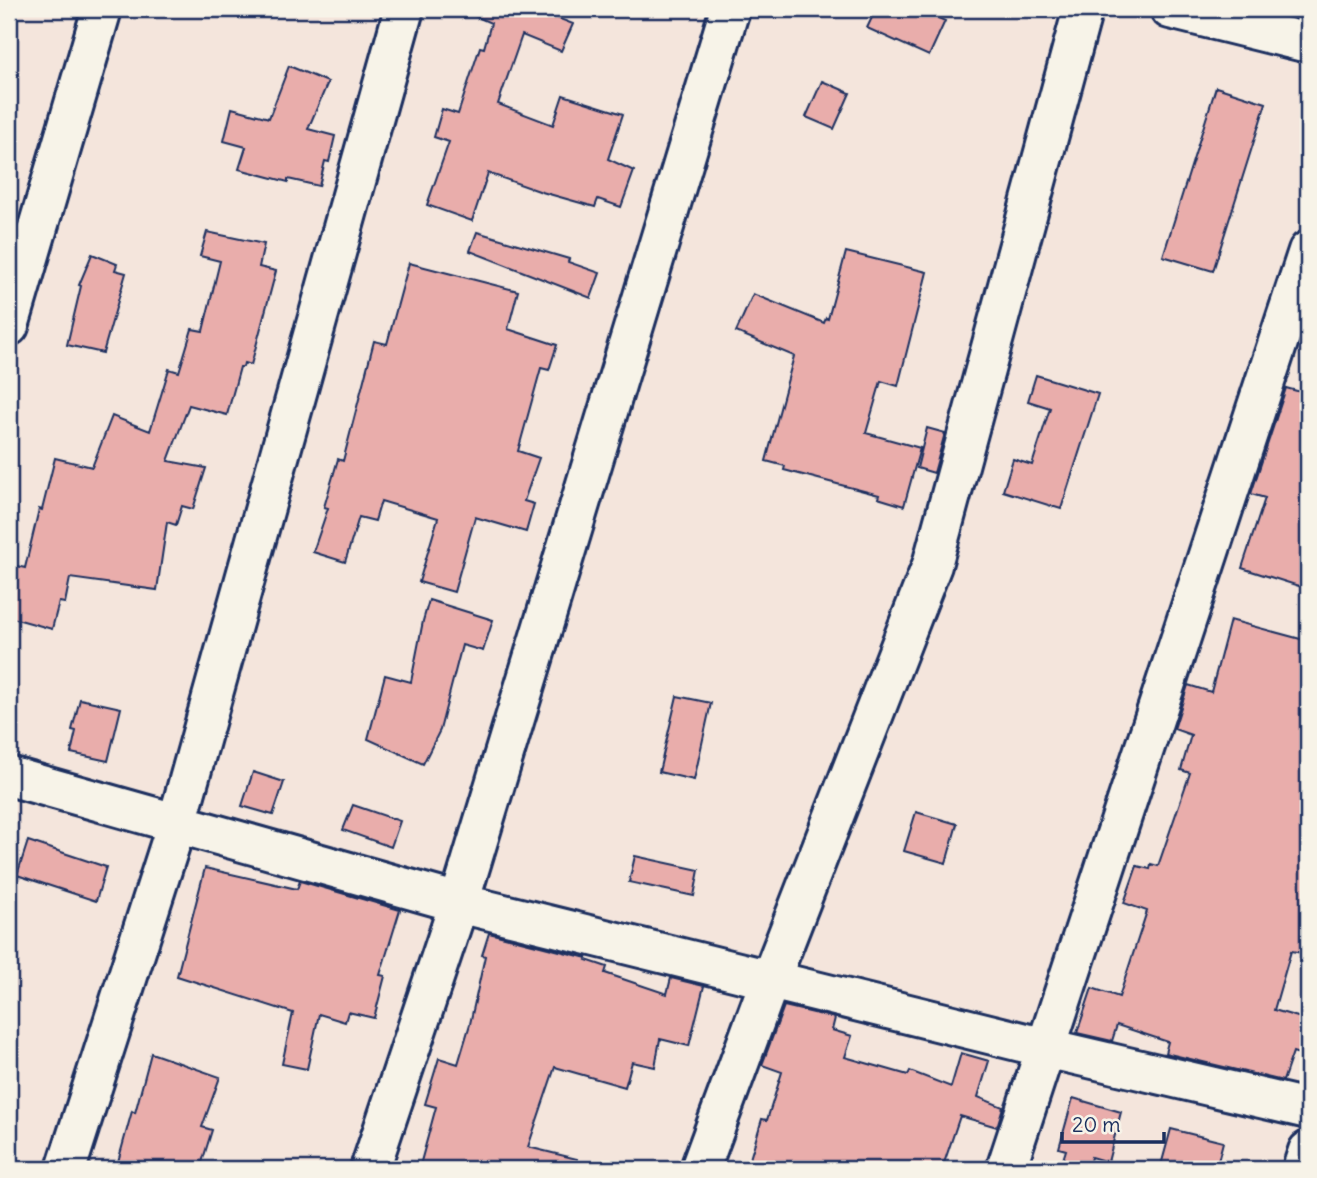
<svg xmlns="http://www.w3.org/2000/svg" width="1317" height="1178" viewBox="0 0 1317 1178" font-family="Delius,sans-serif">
	<rect width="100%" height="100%" fill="#f4e5dc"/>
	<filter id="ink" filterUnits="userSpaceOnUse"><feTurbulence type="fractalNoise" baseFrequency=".0143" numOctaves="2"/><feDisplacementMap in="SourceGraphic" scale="14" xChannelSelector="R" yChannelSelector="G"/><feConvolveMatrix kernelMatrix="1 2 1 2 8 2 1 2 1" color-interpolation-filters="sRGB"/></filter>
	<g filter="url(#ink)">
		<path fill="#e9adab" stroke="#1b2f5e" stroke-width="2" d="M459,9H535L573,24L561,51L522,35L498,104L553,125L563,95L623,114L608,159L634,171L621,207L598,199L595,207L542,192L488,173L472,221L427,205L449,142L434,137L442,109L458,114L480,47L484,48L491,23Z
			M876,9H919L945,21L929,56L867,28Z
			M289,66L328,82L308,129L335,136L329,162L325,161L319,186L288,179V182L239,169L246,147L224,141L232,108L269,118Z
			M822,81L850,93L834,129L806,117Z
			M1216,87L1266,103L1213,271L1163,256Z
			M207,232L264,244L259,267L276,271L251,365L244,363L243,367H240L227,415L189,405L168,461L206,468L193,509L182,506L176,525L167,522L157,590L70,578L65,603L59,602L52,629L9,617V564L25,568L39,509L42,510L55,458L92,467L112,416L150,431L169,369L179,372L192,329L203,331L220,261L200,256Z
			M477,232L569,259L568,262L600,273L591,298L470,251Z
			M846,252L927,272L898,386L881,381L866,433L920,448L904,506L878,498L879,495L784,470L785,466L766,461L794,356L736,332L753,294L824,323L826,318L828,319Z
			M92,254L117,264L115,270L126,273L103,353L67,345L81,286L79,285Z
			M409,263L518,291L508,329L557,345L549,370L541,368L518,451L539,458L524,501L534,504L526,532L475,517L454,592L419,582L438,518L381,501L375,521L359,517L345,562L313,552L328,508L324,507L338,459L343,461L374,341L387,344Z
			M1036,375L1098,394L1061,509L1003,491L1013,459L1032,465L1050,408L1028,401Z
			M1286,388L1308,394V589L1242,568L1265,498L1251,494Z
			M927,428L945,433L934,473L917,468Z
			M429,600L493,620L483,651L462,645L440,730L423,764L368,739L385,675L411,682L423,621Z
			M1230,620L1308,641V954L1291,951L1274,1010L1308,1020V1057L1293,1052L1283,1081L1165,1053L1168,1042L1117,1025L1112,1041L1077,1033L1092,988L1119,997L1147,911L1124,903L1137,866L1150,869L1151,864L1158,866L1190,773L1181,770L1191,735L1174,729L1188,685L1211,692Z
			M677,696L711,703L694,780L659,772Z
			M80,699L121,708L108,761L71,753L76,731L72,730Z
			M253,772L284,782L273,815L242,806Z
			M353,805L400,821L391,847L343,830Z
			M916,812L957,824L946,863L904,851Z
			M28,841L106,867L96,901L17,875Z
			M635,856L699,870L694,896L629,882Z
			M205,868L297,889L300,881L400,910L380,975L385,976L374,1018L348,1012L345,1022L319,1014L307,1069L282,1064L293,1013L177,976Z
			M489,933L587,958L586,960L607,967L605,973L667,994L671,978L704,986L689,1046L660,1039L655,1067L632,1062L625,1087L555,1067L528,1147L577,1159L576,1169H419L436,1107L425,1104L439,1058L458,1064L470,1024L485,956L482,955Z
			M784,1006L835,1018L832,1030L852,1036L845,1057L908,1075L910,1071L951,1087L961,1053L989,1061L978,1097L1003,1107L997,1127L960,1116L942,1169H747L762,1119L767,1120L782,1072L762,1065Z
			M151,1053L220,1077L202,1127L212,1130L200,1169H116L132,1111L135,1113Z
			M1073,1098L1121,1112L1108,1162L1091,1157L1088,1169H1060L1066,1150L1059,1148Z
			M1171,1129L1223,1142L1216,1169H1160Z"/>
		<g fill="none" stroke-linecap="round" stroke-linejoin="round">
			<g stroke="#1b2f5e" stroke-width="44">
				<path id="minor" d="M1170,9L1308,43
					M9,326L102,9
					M9,776L459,903L1046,1048L1308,1109
					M66,1169L177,823L404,9
					M370,1169L459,903L730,9
					M700,1169L770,980L932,565L1083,9
					M1006,1169L1308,251
					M1302,1169L1308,1151"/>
			</g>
			<use href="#minor" stroke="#f7f3e8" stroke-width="38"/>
		</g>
	</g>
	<rect width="1317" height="1178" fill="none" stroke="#f7f3e8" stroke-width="35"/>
	<rect x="18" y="18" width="1282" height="1143" fill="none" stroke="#1b2f5e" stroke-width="2.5" filter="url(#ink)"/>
	<path d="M1062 1132v10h102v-10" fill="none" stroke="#1b2f5e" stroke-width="3.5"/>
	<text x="1072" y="1132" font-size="21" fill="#1b2f5e" stroke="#f7f3e8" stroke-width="5" paint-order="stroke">20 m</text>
</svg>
